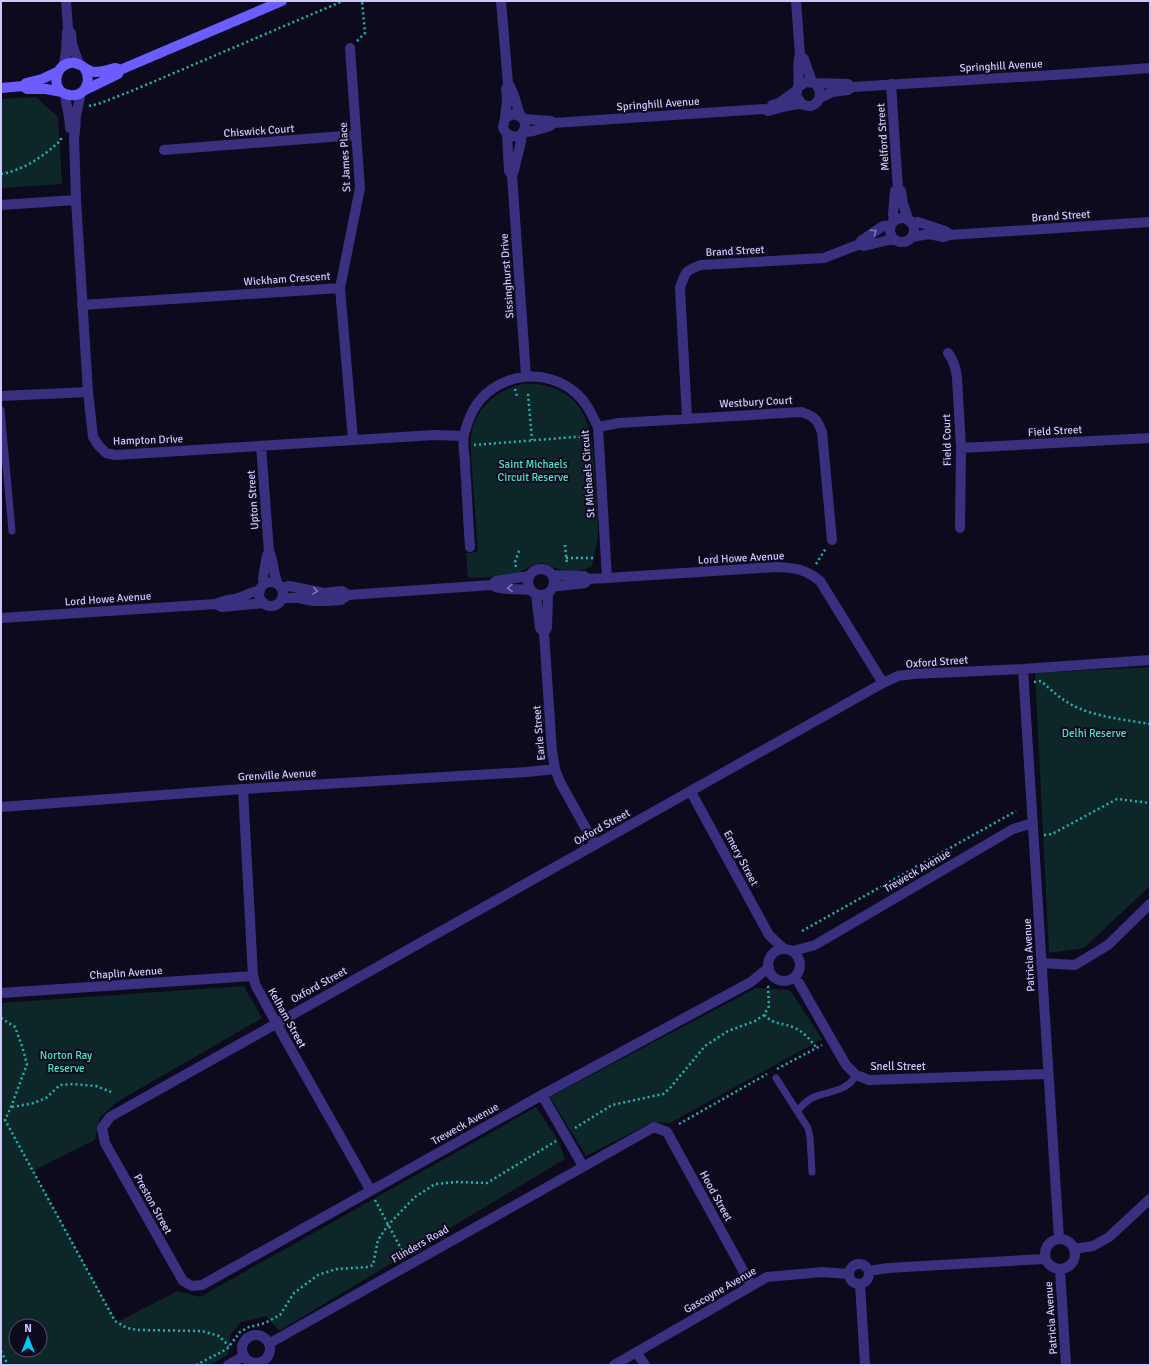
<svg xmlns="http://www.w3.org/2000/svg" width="1151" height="1366" viewBox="0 0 1151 1366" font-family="Signika,sans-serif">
	<rect width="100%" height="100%" fill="#0e0a1d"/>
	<path fill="#0d2627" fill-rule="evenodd" d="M36,97L58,117L62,184L1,188V99Z
		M523,384C538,383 551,386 564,393C594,412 593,449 595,481C596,497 598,514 598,530C598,542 594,555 592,566C581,573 563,571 552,567C548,565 545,562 540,563C533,564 523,572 514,574C500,578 483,577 468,578L466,553L478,552C476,529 475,507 473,484C472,469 470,453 471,438C474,409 496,390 523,384Z
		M1150,667V886L1084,948L1049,953L1035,673Z
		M244,986L262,1018L117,1102L100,1117L95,1140L33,1171L117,1322L178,1291L200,1297L536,1107L558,1140L565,1159L279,1331L266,1316L241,1322L230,1335L228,1355L210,1365H1V1003ZM16,1326H40V1350H16Z
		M756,988L790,990L822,1039L670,1123L652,1122L586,1156L550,1097Z"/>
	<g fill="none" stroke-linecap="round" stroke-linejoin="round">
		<path stroke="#24b4b4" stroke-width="2.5" stroke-dasharray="2 3" stroke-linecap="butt" d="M357,41L365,33L362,1
			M89,106L98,104L134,90L343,1
			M1,174C24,170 44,156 61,140V135
			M515,389L517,396
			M528,394L532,440
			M474,445L587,436
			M565,545L567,565
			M566,558H595
			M816,564L826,548
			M516,567L515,562L520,548
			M1034,682L1041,681C1052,691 1063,701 1076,707C1097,717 1127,720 1150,724
			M1044,835L1052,834L1117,799L1150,803
			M802,931L1016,811
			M764,1015C776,1026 782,1022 795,1028C804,1032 810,1040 816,1047
			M1,1018L15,1027L22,1046L27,1064L11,1107L5,1120L115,1321L127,1328L138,1330L202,1331L219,1336L229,1346
			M777,1069L822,1045
			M12,1107L34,1103L46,1098L60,1085L73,1084L96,1086L111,1092
			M679,1124L767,1074
			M575,1128L612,1105L663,1094L670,1088L705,1046L728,1031L755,1021L764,1015L769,1006L768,987L766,984
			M375,1200L405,1256
			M1,1351L8,1365
			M196,1365L227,1349L240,1332L249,1327L265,1323L280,1315L294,1293L318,1275L336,1269L369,1267L373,1265L378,1240L388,1225L415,1197L435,1184L457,1182L487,1183L556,1141"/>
		<path stroke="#39317f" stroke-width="7" d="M1,410L12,531
			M776,1078L808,1128L810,1137L812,1172
			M797,1111C801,1107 806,1101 812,1098C829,1090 846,1093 856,1075"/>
		<path stroke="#39317f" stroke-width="10" d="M501,1L508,84L506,89L507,100L505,118
			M796,1L800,55C796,64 800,76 798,87
			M71,33L72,44L79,64
			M350,48L360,188L340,288L353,440
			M800,55L804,59L812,82
			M64,65L66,50L67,32L68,29L66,1
			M815,83L848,84L850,86
			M508,84C509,85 511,87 511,89C516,97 516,107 521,116C523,120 526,122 525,127C523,141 506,138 503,127L505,118L513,114L522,117
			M891,84L898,189L901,191L903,204L909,221
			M65,94C66,105 70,116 70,128
			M80,94C80,102 77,108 76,117C75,124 76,130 74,137L76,200L88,392L93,437L99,446L106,453L115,455L434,435L463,436
			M820,98L832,92L848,90L852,87L1069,74L1150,68
			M772,105L779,103L797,90
			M524,119L551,121L553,123
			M524,132C532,133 541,128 550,126L553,123L765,109L768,111C779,108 789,105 799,104C803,104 807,107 811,106C822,102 822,90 815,83L806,82L798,87L796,96L802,104
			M507,134L509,171L512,175L526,376
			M164,150L356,135
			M513,173L514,171C516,159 521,146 522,134
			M1,205L76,200
			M890 230a12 12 0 1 1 24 0a12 12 0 1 1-24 0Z
			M894,221L893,214L895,191L898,189
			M911,223L918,222L945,231L948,233
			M912,237L929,234L944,237L949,235L1150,222
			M860,244L861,241L883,226L891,225
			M82,305L340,288
			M948,353C954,361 956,368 957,378L961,448L960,528
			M1,396L88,392
			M687,418L680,288C685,272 686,270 701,265L824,258L860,244L864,246L893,239
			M598,427L619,423L801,412C814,416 817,419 822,432L832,540
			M261,446L269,551C274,561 273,574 278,584
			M961,448L1150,438
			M470,547C468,520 467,492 465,465C465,455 462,443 464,434C467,424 471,412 477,404C500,372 548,367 577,394C587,403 592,415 598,427L607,578
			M528 582a13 13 0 1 1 26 0a13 13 0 1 1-26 0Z
			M552,575L584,576L588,579
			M259 594a12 12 0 1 1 24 0a12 12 0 1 1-24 0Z
			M264,584L263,578L267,555
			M492,585C501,591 519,588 530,590
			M554,585L560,586L585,583L588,579L607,578L777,567C796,568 805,569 820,581L883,683
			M281,588L289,586L324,593L342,591L348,595
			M548,594L547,628L544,633L552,751L555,769L560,782L595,845
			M536,595L540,628L544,633
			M282,598H299L313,601H327L341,600L348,595L492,585L496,581L529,576
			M216,604L222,607L264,603
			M1,618L216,604C224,600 230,600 238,598C246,596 251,591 260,591
			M1023,669L1059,1239
			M243,789L253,976L256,986L280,1030L371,1191
			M691,792L769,935L784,949
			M1,807L243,789L527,772L555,769
			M768 965a16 16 0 1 1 32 0a16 16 0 1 1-32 0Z
			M793,951L815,945L1013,829L1033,823
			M1041,963L1075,965L1108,945L1150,904
			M769,967L751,982L542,1095L202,1285L192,1286L183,1281L105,1143L102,1128L110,1117L883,683L898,676L913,674L1023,669L1150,660
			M799,983L846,1065L856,1075L869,1080L1048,1074
			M1,993L253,976
			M542,1095L583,1166
			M1045 1254a15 15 0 1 1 30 0a15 15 0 1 1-30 0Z
			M1074,1249L1093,1246L1109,1237L1150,1199
			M849 1274a10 10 0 1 1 20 0a10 10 0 1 1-20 0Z
			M1060,1270L1066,1365
			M869,1271L888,1268L1044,1259
			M860,1284L865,1365
			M242 1349a14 14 0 1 1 28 0a14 14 0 1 1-28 0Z
			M270,1343L654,1127L667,1132L751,1285
			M637,1353L645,1365
			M228,1365L244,1356
			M614,1365L767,1277L822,1272L848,1274"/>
		<path stroke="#6b5dff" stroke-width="10" d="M85,69C92,81 85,98 69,95C51,92 53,66 70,63C80,61 85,71 95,72C102,72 110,69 116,68L120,70
			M23,86L26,83L42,79L57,72
			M1,88L23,86L27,89H46L62,92
			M85,90L118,74L120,70L282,1"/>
	</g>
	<defs><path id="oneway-chevron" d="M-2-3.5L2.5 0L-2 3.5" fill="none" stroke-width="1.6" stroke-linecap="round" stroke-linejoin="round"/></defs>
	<g stroke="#7d74b9">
		<use href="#oneway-chevron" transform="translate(874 232) rotate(-34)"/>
		<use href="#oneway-chevron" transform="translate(510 588) rotate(178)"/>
		<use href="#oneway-chevron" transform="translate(315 591) rotate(9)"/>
	</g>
	<g text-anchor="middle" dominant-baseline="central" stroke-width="4" stroke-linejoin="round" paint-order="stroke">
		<g font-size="11" fill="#d0c6ff" stroke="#0e0a1d">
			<text transform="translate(1001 66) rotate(-3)">Springhill Avenue</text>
			<text transform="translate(658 104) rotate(-4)">Springhill Avenue</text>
			<text transform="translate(259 131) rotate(-4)">Chiswick Court</text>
			<text transform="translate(883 137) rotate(-94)">Melford Street</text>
			<text transform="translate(345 157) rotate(-93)">St James Place</text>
			<text transform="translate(1061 216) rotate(-4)">Brand Street</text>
			<text transform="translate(735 251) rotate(-3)">Brand Street</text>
			<text transform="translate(507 276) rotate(-94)">Sissinghurst Drive</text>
			<text transform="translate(287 279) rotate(-4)">Wickham Crescent</text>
			<text transform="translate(756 402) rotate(-3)">Westbury Court</text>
			<text transform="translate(1055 431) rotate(-3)">Field Street</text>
			<text transform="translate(148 440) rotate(-2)">Hampton Drive</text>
			<text transform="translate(947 440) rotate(-91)">Field Court</text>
			<text transform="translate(588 474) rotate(-94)">St Michaels Circuit</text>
			<text transform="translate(253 500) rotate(-94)">Upton Street</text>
			<text transform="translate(741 558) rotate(-3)">Lord Howe Avenue</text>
			<text transform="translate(108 599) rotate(-4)">Lord Howe Avenue</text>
			<text transform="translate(937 662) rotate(-4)">Oxford Street</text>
			<text transform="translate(539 733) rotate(-95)">Earle Street</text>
			<text transform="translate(277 775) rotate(-3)">Grenville Avenue</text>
			<text transform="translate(602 827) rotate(-29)">Oxford Street</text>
			<text transform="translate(741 858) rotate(62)">Emery Street</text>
			<text transform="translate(917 871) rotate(-30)">Treweck Avenue</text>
			<text transform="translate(1029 955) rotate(-93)">Patricia Avenue</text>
			<text transform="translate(126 973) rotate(-4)">Chaplin Avenue</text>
			<text transform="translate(319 985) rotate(-29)">Oxford Street</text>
			<text transform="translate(287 1018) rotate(61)">Kelham Street</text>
			<text x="898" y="1066">Snell Street</text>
			<text transform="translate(465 1124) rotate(-29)">Treweck Avenue</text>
			<text transform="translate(716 1196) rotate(61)">Hood Street</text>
			<text transform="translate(153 1204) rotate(61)">Preston Street</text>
			<text transform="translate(420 1244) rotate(-30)">Flinders Road</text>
			<text transform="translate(720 1290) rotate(-30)">Gascoyne Avenue</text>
			<text transform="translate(1051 1318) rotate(-94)">Patricia Avenue</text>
		</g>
		<g font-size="11" fill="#4ae6c9" stroke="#0e0a1d">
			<text x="533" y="464">Saint Michaels<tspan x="533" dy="13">Circuit Reserve</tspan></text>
			<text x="1094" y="733">Delhi Reserve</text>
			<text x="66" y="1055">Norton Ray<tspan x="66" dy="13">Reserve</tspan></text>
		</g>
	</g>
	<rect width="1151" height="1366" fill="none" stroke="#d0c6ff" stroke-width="4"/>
	<g transform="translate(28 1338)"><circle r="19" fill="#0e0a1d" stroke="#5c5577"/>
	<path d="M0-3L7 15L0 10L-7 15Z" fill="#00c9f1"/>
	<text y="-6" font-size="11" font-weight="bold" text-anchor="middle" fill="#d0c6ff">N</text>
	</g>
</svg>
